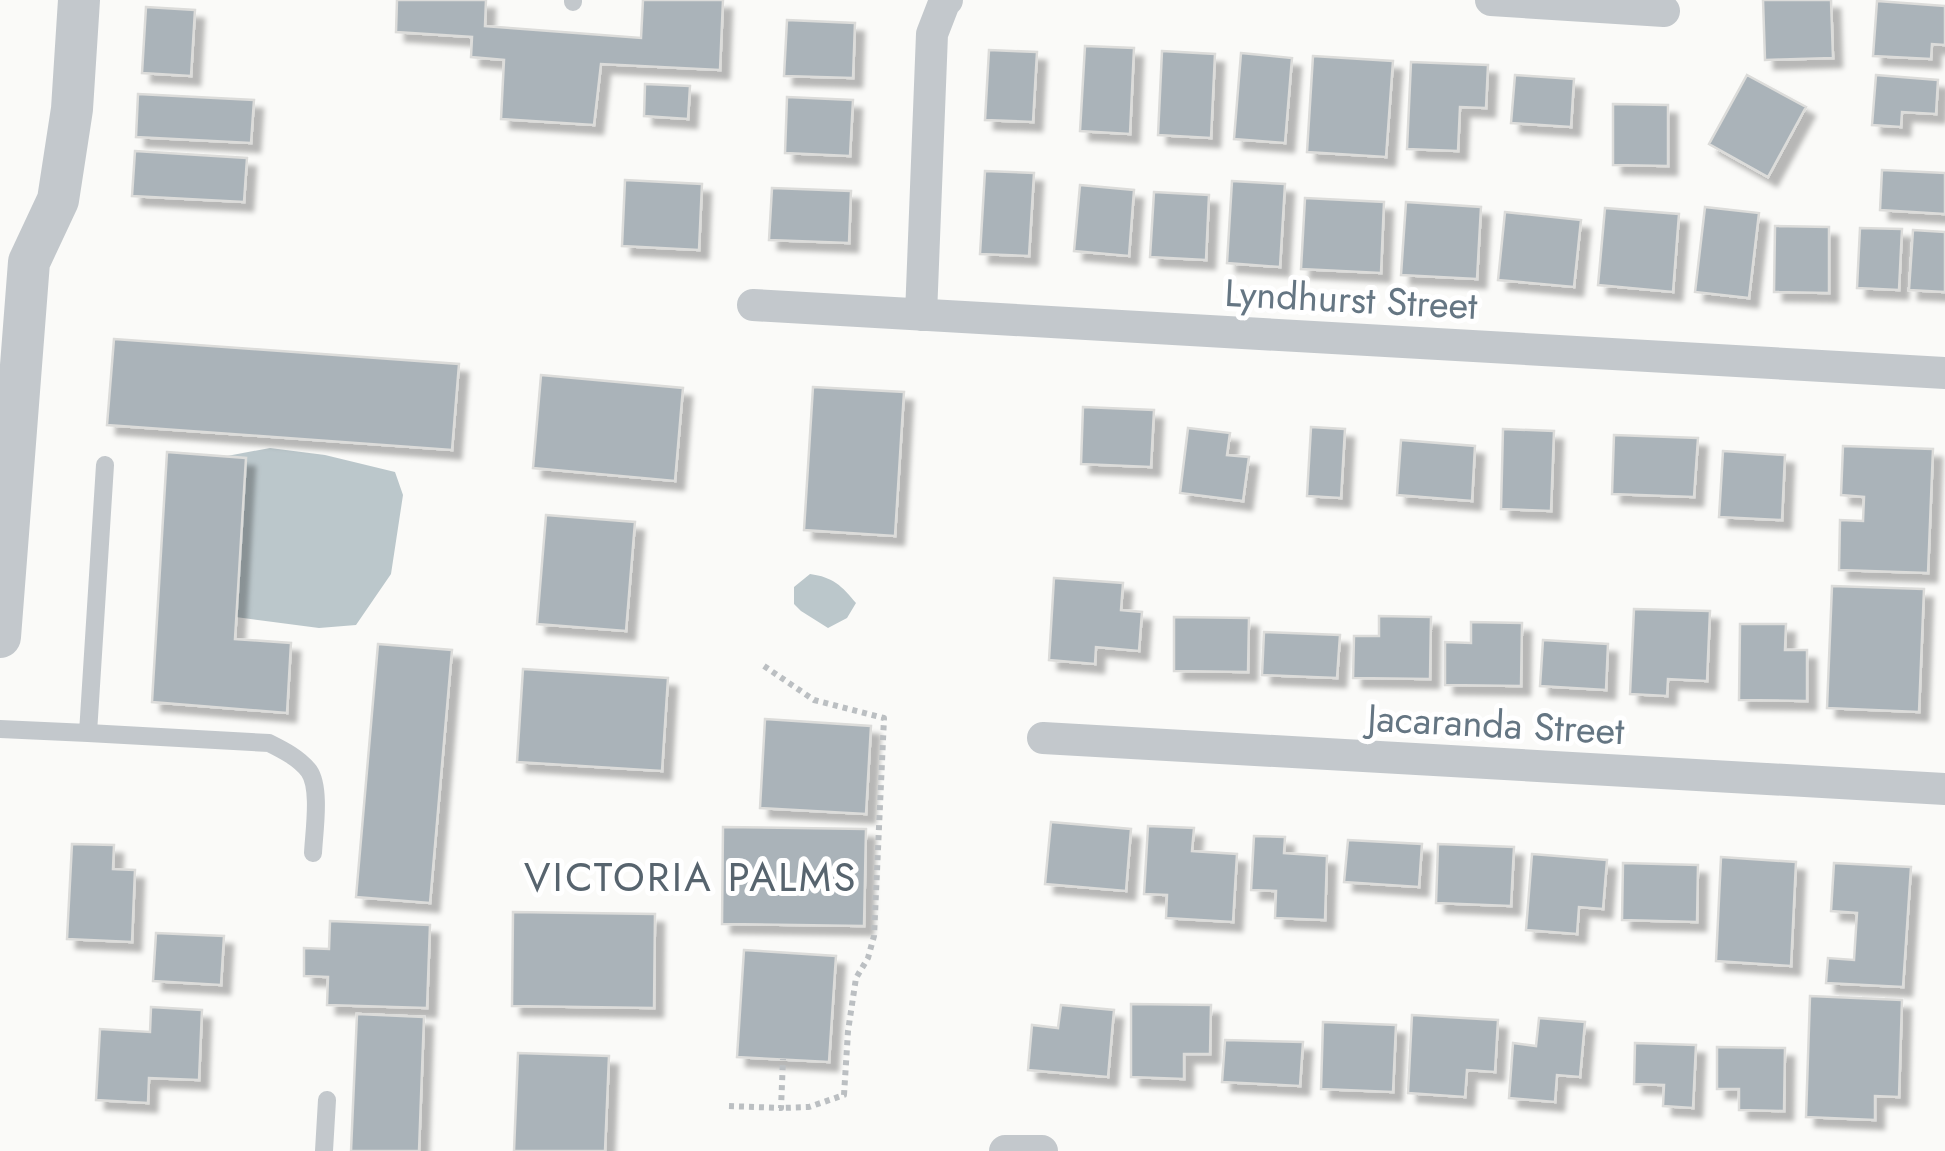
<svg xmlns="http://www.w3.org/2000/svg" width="1945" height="1151" viewBox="0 0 1945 1151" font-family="Jost,sans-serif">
	<defs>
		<filter id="shadow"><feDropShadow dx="9" dy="9" stdDeviation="2.5" flood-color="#0004"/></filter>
	</defs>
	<rect width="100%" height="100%" fill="#fafaf8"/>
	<path fill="#bbc7cb" d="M270,448L325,455L395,472L403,495L391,574L356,625L319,628L221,615L215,521L227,456Z
		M810,574C833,577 842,586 856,603L847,618L828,628L801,611L794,604V587Z"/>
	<path fill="#aab3b9" stroke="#dcdcda" stroke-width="2.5" filter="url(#shadow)" d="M397,0H486L485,26L641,38L643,0H723L720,70L601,64L594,125L501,119L504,60L471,57L472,37L396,32Z
		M1763,0H1831L1833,58L1765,60Z
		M1877,1L1945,6V45L1932,44L1931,59L1873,56Z
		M146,7L195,10L191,76L142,73Z
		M787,20L855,23L853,78L784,76Z
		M1085,46L1134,48L1130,134L1080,131Z
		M989,50L1037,52L1033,122L985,120Z
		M1162,51L1215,54L1211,138L1158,135Z
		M1241,53L1292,58L1285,143L1234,139Z
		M1313,56L1393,61L1386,157L1307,152Z
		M1411,62L1488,65L1486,108L1460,107L1458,151L1407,149Z
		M1515,75L1574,79L1571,127L1511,123Z
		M1747,75L1806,107L1768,177L1709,144Z
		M1876,75L1938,80L1936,114L1902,112L1901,127L1872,125Z
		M645,84L690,86L688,119L644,116Z
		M138,94L254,100L251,143L136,137Z
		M787,97L853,100L850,156L785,153Z
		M1613,104L1668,105V166L1613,165Z
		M135,151L247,158L244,202L132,196Z
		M1882,170L1945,173V214L1880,210Z
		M985,171L1034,173L1029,256L980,254Z
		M625,180L702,184L699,250L622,246Z
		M1232,181L1285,184L1280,267L1227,263Z
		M1080,185L1134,190L1129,256L1074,251Z
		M772,188L851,191L849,243L769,240Z
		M1154,192L1209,195L1206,260L1150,257Z
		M1305,198L1384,202L1381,273L1301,269Z
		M1406,202L1481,207L1477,279L1401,275Z
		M1705,207L1759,213L1749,298L1695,292Z
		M1605,208L1679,214L1673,292L1598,285Z
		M1505,212L1581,220L1574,287L1498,280Z
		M1775,226L1829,227V293L1774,292Z
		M1860,228L1902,229L1899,290L1857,288Z
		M1913,230L1945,232V292L1909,290Z
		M114,339L459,364L452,450L107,425Z
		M541,375L683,388L675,481L533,468Z
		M813,387L904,392L895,536L804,530Z
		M1083,407L1154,410L1151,467L1081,464Z
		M1311,427L1345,429L1341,498L1307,496Z
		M1188,428L1230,433L1227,455L1249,457L1243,501L1180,493Z
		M1503,429L1554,431L1551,511L1501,509Z
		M1614,435L1698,438L1694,497L1612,494Z
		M1401,440L1475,446L1472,501L1397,495Z
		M1843,446L1933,449L1928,573L1839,570L1840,520L1863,521L1864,497L1841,495Z
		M1723,451L1785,455L1782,520L1719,517Z
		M167,452L246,458L235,639L291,643L287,713L152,702Z
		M546,515L635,522L626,631L537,624Z
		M1054,578L1123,583L1121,610L1142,612L1139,651L1096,647L1095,664L1049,660Z
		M1832,586L1924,589L1919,712L1827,708Z
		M1634,609L1710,611L1707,681L1668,679L1667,696L1630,694Z
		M1379,616L1431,617L1430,679L1353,678L1354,636H1379Z
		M1174,617L1249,618L1248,672L1174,671Z
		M1471,622L1522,623L1521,686L1445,685V642L1471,643Z
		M1740,624H1786L1785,650H1807V701L1739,700Z
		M1264,632L1340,635L1337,678L1262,675Z
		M1543,640L1608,644L1606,690L1540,686Z
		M378,644L452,650L430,903L356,897Z
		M523,669L668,678L662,771L517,762Z
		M765,719L871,726L866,814L760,808Z
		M1051,822L1131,829L1126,891L1045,884Z
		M1148,826L1194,828L1192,851L1237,854L1233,922L1166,918L1167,895L1144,894Z
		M723,827L866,829L864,926L722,924Z
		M1254,836L1285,837L1284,853L1327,856L1325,920L1275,918L1276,891L1251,890Z
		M1348,840L1422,844L1419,887L1344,882Z
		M72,844L114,845L113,869L135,870L132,942L67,939Z
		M1438,844L1514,847L1511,906L1436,903Z
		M1532,854L1607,860L1603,909L1579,907L1577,934L1526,930Z
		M1721,857L1796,862L1791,966L1716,961Z
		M1623,863L1698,865L1697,922L1622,920Z
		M1834,863L1911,867L1903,987L1826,983L1828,958L1854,960L1857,913L1831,911Z
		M513,912L655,914L654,1008L512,1006Z
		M330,921L430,925L427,1008L327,1005L328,977L304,976V948L329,949Z
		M156,933L224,936L221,985L153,981Z
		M744,950L836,956L829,1062L737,1057Z
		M1810,996L1902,1000L1899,1097L1875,1096V1120L1806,1117Z
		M1131,1004L1211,1005L1210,1054H1184V1079L1131,1077Z
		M1061,1005L1114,1010L1108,1077L1028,1070L1032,1025L1058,1028Z
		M151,1007L202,1010L199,1080L149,1078L148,1103L96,1100L100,1029L150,1032Z
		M357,1014L424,1017L419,1151H351Z
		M1412,1015L1498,1020L1495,1072L1467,1070L1465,1097L1408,1093Z
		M1539,1018L1585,1022L1580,1077L1557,1075L1555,1102L1509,1098L1513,1043L1536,1046Z
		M1323,1022L1396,1025L1393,1092L1321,1089Z
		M1225,1040L1303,1042L1300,1086L1222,1082Z
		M1635,1043L1696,1045L1693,1108L1663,1106L1664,1085L1634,1084Z
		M1717,1047L1785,1048L1784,1111L1739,1110V1089H1717Z
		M518,1053L609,1056L605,1151H514Z"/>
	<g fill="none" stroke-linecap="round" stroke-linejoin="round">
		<path stroke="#bbbfc2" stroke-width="6" stroke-dasharray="5 5" stroke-linecap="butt" d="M764,666L814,700L884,718L874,936L868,958L856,978L848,1031L844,1095L809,1107L781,1108
			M729,1106L781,1108L783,1059"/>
		<path stroke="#c3c8cc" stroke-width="18" d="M573,2V0
			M0,729L88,733L105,465
			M88,733L269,743C283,750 299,758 309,771C321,788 314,832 313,853
			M324,1151L327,1100"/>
		<path stroke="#c3c8cc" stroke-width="32" d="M1491,0L1664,11
			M753,305L1945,373
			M921,315L932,34L944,3L947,0
			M1043,738L1945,789
			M1005,1151H1042"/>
		<path stroke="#c3c8cc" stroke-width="42" d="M0,637L29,262L58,200L72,109L79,0"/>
	</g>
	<g text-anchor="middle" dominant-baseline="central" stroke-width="10" stroke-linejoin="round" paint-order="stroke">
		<g font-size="38" fill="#657683" stroke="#fff">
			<text transform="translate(1351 299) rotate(3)">Lyndhurst Street</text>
			<text transform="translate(1496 724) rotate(3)">Jacaranda Street</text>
		</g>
		<g font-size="40" letter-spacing="2.5" fill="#57646e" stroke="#fff">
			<text x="691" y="877">VICTORIA PALMS</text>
		</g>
	</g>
</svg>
